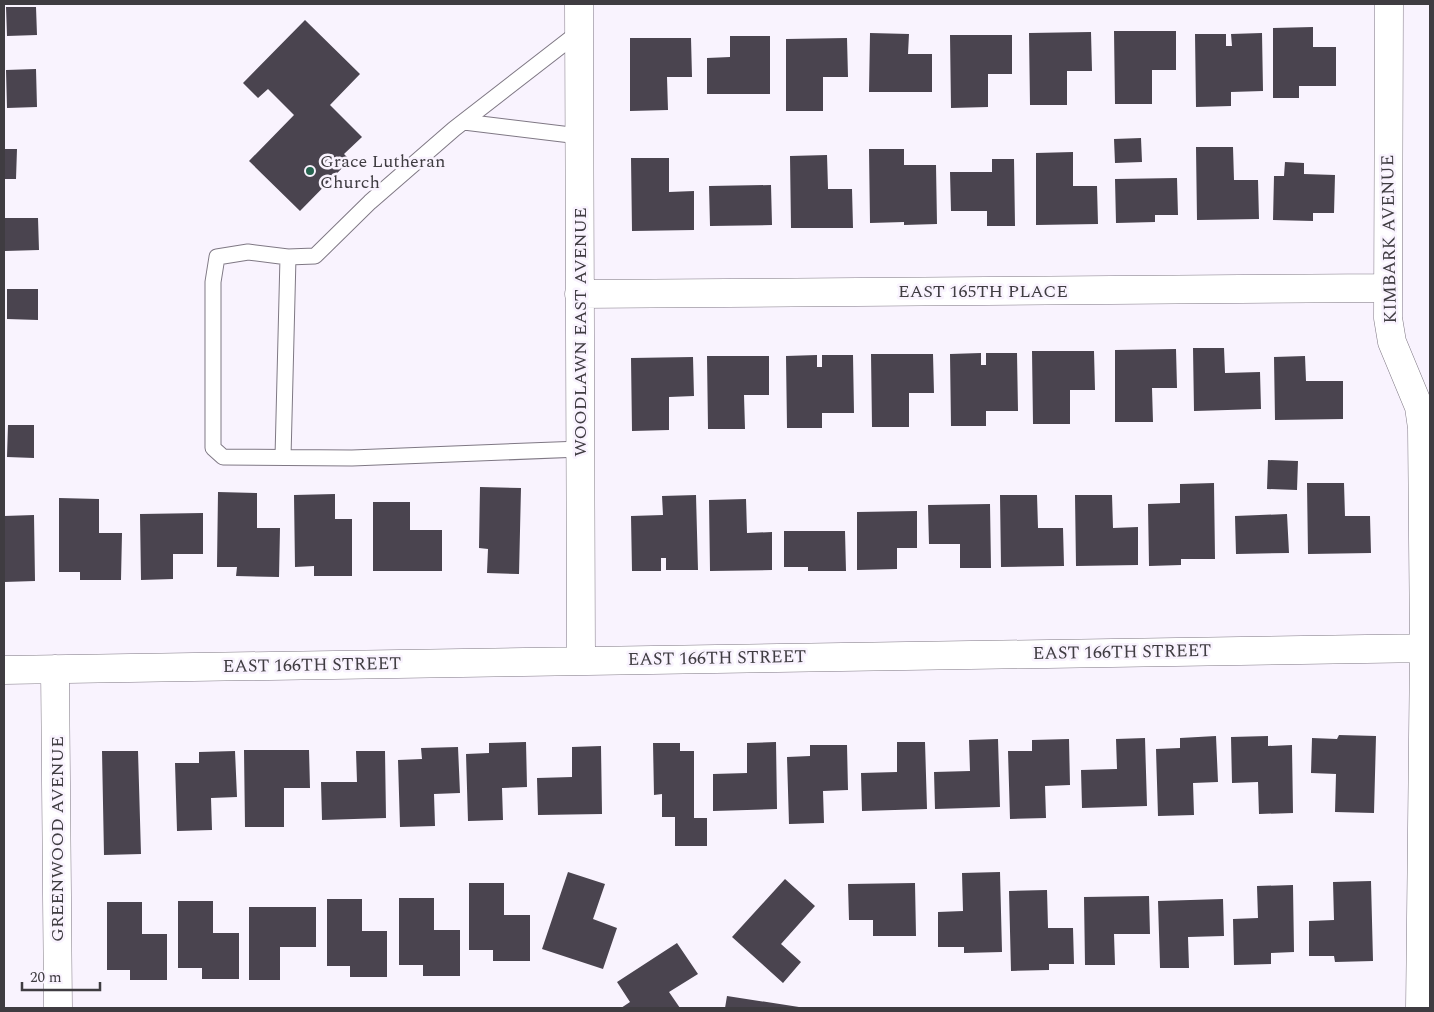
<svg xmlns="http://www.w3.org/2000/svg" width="1434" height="1012" viewBox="0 0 1434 1012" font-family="Spectral,serif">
	<rect width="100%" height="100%" fill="#f9f3fe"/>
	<path fill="#4a444f" d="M6,7H36L37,35L7,36Z
		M305,20L360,74L330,105L362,137L344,154L350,160L300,211L249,161L294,115L268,89L258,98L243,83Z
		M1313,27V47H1336V86H1299V98H1273V28Z
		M1114,31H1176V70H1152V104H1115Z
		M1091,32L1092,71H1067V105H1030L1029,33Z
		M870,33L909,34L908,54H932V92H869Z
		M1262,33L1263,91L1231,92V106L1196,107L1195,34H1226V46H1232L1231,34Z
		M950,35H1012V74H988V107L951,108Z
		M730,36H770V94H707V58L730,57Z
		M630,38H691L692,77H667L668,110L630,111Z
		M847,38L848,77H823V111H786V39Z
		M36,69L37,107L7,108L6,70Z
		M1141,138L1142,162L1115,163L1114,139Z
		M1196,147H1233L1234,180H1258L1259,219L1197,220Z
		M4,149H17L16,179H4Z
		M869,149H904V165H936L937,224L904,225V222L870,223Z
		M1073,152V186H1097L1098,224L1036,225V153Z
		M827,155L828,189H852L853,228H791L790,156Z
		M631,158H669V192L694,191V230L632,231Z
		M992,159H1014L1015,226H987V211H951L950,172H992Z
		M1285,162L1304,163V174L1335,175L1334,213H1313V221L1273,220L1274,176H1284Z
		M1177,178L1178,215H1155V222L1116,223L1115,179Z
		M771,185L772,225L710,226L709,186Z
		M4,218H38L39,250L5,251Z
		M7,289H38V320L7,319Z
		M1193,348H1224L1225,373L1260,372L1261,409L1194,411Z
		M1176,349L1177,388H1152L1153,422H1115V350Z
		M1032,351H1094L1095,390H1070V424H1033Z
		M981,353V365H986V353H1017L1018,411H986V426H951L950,354Z
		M871,354H933L934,393H909V427H872Z
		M817,355V367H822V355H853L854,413H822V428H787L786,356Z
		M707,356H769V395H744L745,429H708Z
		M1305,356L1306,381H1343V419L1275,420L1274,357Z
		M693,357L694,396L669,397V430L632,431L631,358Z
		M8,425H34V458L7,457Z
		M1268,460L1298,461L1297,490L1267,489Z
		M1214,483L1215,559H1181V565L1149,566L1148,504L1180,503V484Z
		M1307,483H1344L1345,516H1370L1371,553L1308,554Z
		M480,487L521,488L519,574L487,573L488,549L479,548Z
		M218,492L257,493V528H280L279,577L236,576L237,567H217Z
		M335,494V519H352V576H314V566L295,567L294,495Z
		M696,495L698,570H666V558H661V571H632L631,516L663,515L662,496Z
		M1000,495H1037L1038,528H1063L1064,566L1001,567Z
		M1075,495H1112L1113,528L1138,527V565L1076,566Z
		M59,498L99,499V533H122L121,580H80V572H59Z
		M746,499L747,533L772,532V570L710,571L709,500Z
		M373,502H410V530H442V571H373Z
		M990,504L991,568H960V544H929L928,505Z
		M917,511V548H897V569L857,570V512Z
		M203,513V554H173V579L141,580L140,514Z
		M1287,514L1289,553L1236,554L1235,516Z
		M34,515L35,581L4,582V516Z
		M784,531H845L846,571H808V567H784Z
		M1339,735L1376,736L1374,813L1335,812L1336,774L1311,773L1312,738L1337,739Z
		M1216,736L1218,782L1193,783L1194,815L1158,816L1156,749L1180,748V738Z
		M1268,736V746L1292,745L1293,813L1259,814L1258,782L1232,783L1231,737Z
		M1145,738L1147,806L1082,808L1081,770L1117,769L1116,739Z
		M998,739L1000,807L935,809L934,772L970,771L969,740Z
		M1069,739L1070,785L1045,786L1046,818L1010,819L1008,751H1032V740Z
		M526,742L527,787L502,788L503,820L468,821L466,754L489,753V743Z
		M776,742L777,809L713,811V774L747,773V743Z
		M897,742H925L927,809L862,811L861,773L897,772Z
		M653,743H680V751H694V818H707V846H675V817H662V794L654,795Z
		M810,745H847L848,790L823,791L824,823L789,824L787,757L810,756Z
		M601,746L602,814L538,815L537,778L572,777V747Z
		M458,747L460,793L434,794L435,826L400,827L398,760L422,759L421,748Z
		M244,750H309L310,788H284V827H245Z
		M102,751H138L141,854L104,855Z
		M235,751L237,797L211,798L212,830L177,831L175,763H199V752Z
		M356,751H385L386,818L322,820L321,782H357Z
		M568,872L605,884L593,919L617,928L603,969L542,949Z
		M1000,872L1002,952L964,953V947H938V912L963,911L962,873Z
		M785,879L815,906L781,944L801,962L783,983L732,937Z
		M1371,881L1373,961L1335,962L1334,956H1309V921L1334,920L1333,882Z
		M469,883H504V915H530V961H493V950H469Z
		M915,883L916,936H873V920H849L848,884Z
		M1293,885L1294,952L1271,953V964L1234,965L1233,919L1258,918L1257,886Z
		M1047,890L1048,928H1073L1074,964H1049V970L1011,971L1009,891Z
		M1149,896L1150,934H1114L1115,965H1085L1084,897Z
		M399,898H434V930H460V976H423V965H399Z
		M327,899H362V931H387V977H350V966H327Z
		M1223,899L1224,936L1188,937L1189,968H1160L1158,901Z
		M178,901H213V933H239V979H202V968H178Z
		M107,902H142V934H167V980H130V970H107Z
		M249,907H316V947H280V980H249Z
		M677,943L698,974L669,992L680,1008H621L630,1002L617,982Z
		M727,996L799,1007L798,1008H725Z"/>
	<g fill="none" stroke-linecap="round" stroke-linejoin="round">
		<g stroke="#7f7884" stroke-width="17">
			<path id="lane" d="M579,32L454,129L370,202L315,256L288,257L248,252L217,257L213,282V448L223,457L352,458L581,449
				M464,122L579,136
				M283,457L288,257"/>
		</g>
		<g stroke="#7f7884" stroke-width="29">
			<path id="street" d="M579,4L581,660
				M1389,4L1388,318L1392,342L1419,407L1422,428L1424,648L1420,1008
				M579,294L1387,288
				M55,669L58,1008
				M4,670L1430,648"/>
		</g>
		<use href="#lane" stroke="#fff" stroke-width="15"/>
		<use href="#street" stroke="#fff" stroke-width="28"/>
	</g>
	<circle fill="#276550" stroke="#f9f3fe" stroke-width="2" cx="310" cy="171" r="5"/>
	<g text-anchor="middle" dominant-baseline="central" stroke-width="5" stroke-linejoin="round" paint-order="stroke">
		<g font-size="18" fill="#3f3c41" stroke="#f9f3fe" text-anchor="start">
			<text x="320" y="161">Grace Lutheran<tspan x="320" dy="21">Church</tspan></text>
		</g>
		<g font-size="18" fill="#3f3c41" stroke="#f9f3fe">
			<text transform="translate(1389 239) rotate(-91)">KIMBARK AVENUE</text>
			<text x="983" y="291">EAST 165TH PLACE</text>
			<text transform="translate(580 332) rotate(-90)">WOODLAWN EAST AVENUE</text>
			<text transform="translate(1122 652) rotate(-1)">EAST 166TH STREET</text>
			<text transform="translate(717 658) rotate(-1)">EAST 166TH STREET</text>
			<text transform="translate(312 665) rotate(-1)">EAST 166TH STREET</text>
			<text transform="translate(57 839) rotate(-90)">GREENWOOD AVENUE</text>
		</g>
	</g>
	<rect width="1434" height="1012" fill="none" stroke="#3f3c41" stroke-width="10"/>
	<path d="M22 982v8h78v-8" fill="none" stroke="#3f3c41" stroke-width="2.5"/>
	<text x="30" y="982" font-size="15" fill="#3f3c41" stroke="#f9f3fe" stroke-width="4" paint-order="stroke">20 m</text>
</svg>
